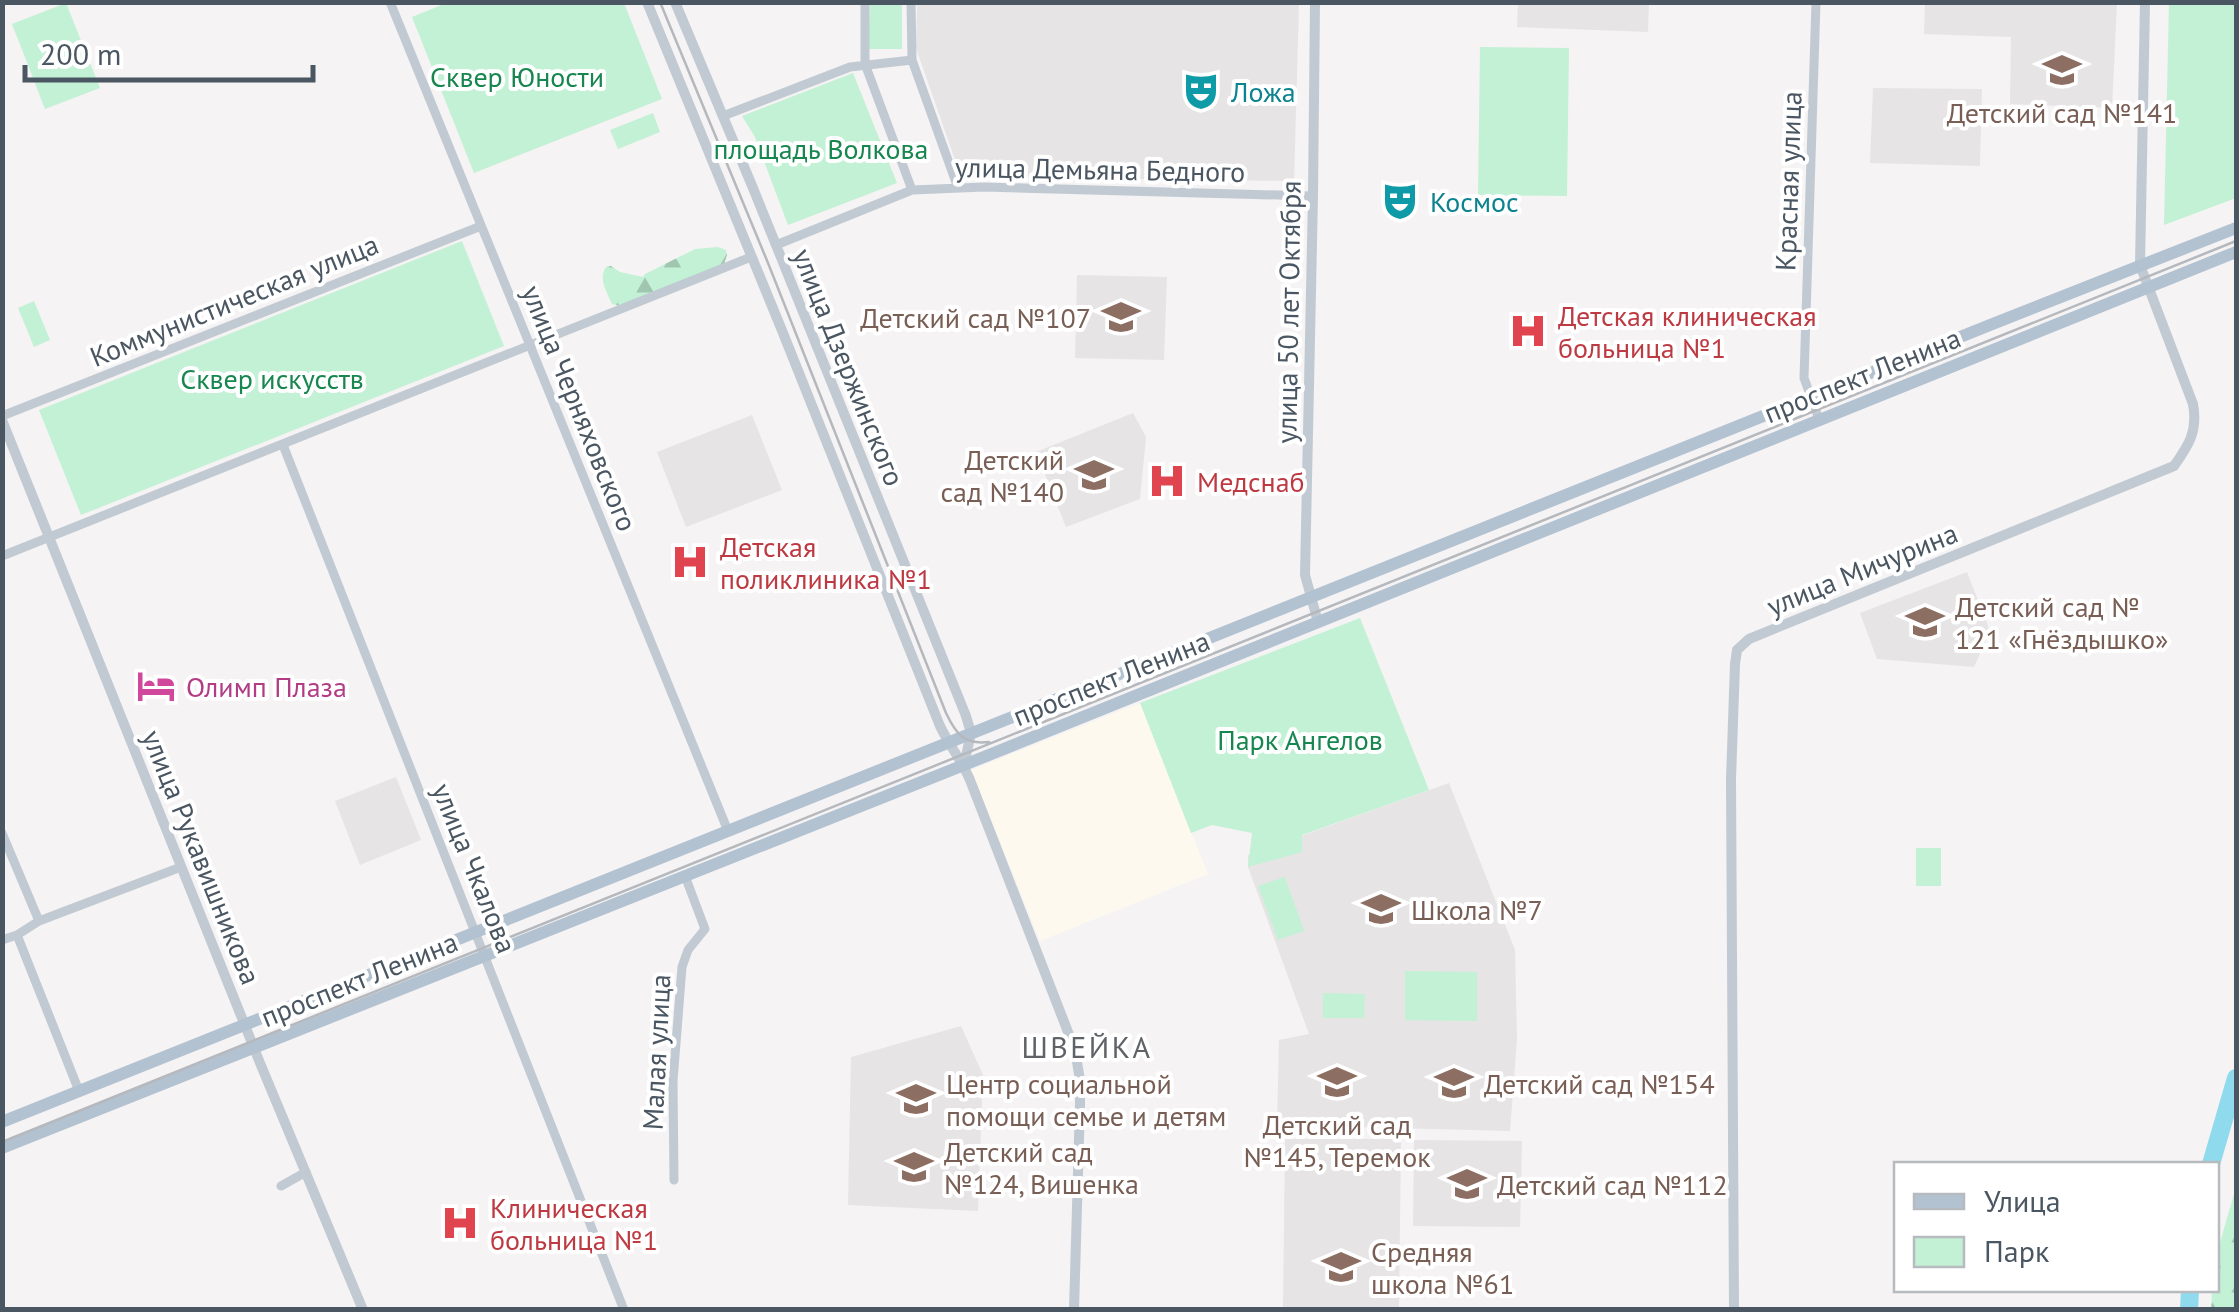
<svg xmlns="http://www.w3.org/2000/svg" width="2239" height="1312" viewBox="0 0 2239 1312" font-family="'PT Sans',sans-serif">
	<defs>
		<pattern id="forest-firs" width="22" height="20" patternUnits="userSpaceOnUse" patternTransform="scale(2.5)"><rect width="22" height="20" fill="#c3f1d5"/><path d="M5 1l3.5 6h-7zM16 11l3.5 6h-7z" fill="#a0c6b0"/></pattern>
	</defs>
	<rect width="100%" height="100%" fill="#f5f3f3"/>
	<path fill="#fdf9ef" d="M1140,703L1208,874L1040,941L971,770Z"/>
	<path fill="#e6e4e5" d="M1925,2L2117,3L2112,108L2010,104L2011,37L1924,34Z
		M917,3H1299L1294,181L961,177L916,48Z
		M1518,3H1649L1648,32L1517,27Z
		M1873,88L1982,89L1980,166L1870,163Z
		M1077,275L1167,277L1164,360L1075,358Z
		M1133,413L1146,437L1140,499L1066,527L1036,452Z
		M752,415L782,490L686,527L657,452Z
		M1967,572L1990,631L1974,667L1877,659L1860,613Z
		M396,777L421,840L360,865L335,801Z
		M1449,783L1515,950L1517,1039L1510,1131L1277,1125L1279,1040L1309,1034L1248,867V855Z
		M961,1026L983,1075L978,1211L848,1205L851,1057Z
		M1285,1139H1401L1399,1309H1283Z
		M1414,1140L1522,1141L1520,1227L1413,1226Z"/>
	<path fill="#c3f1d5" d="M449,2L624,3L662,99L474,173L412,17Z
		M66,3L100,88L45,109L12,24Z
		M870,3H902V49H868Z
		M2169,3H2236V198L2164,225Z
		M1480,47L1569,48L1567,196L1478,195Z
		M853,73L897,183L788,225L755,137L742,116Z
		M653,113L660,132L618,149L610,130Z
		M462,241L504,346L81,515L39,410Z
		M34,301L50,340L34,347L18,308Z
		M1360,618L1429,790L1302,835V852L1248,867L1252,833L1212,825L1191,833L1140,703Z
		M1916,848H1941V886H1916Z
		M1285,877L1304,931L1278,940L1258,886Z
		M1405,971L1477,972V1021L1405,1020Z
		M1323,993L1365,994L1364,1018H1323Z"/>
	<path fill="url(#forest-firs)" d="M718,247L726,250L727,255L724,264L620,306L612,304C607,292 597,277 607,266H611L620,272L643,277L645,274L695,249Z
		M2236,1187V1309H2211L2212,1290H2216L2217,1253Z"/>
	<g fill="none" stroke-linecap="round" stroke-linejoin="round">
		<path stroke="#90daee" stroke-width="18" d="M2211,1164L2236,1078
			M2189,1310L2190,1290"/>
		<path stroke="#c1cad2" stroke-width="9" d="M390,2L728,831
			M865,2V64L912,190
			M911,2L912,60L958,188
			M1816,2L1804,378L1819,419
			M723,116L850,67L912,60
			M776,245L912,190L984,187L1313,196
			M2,416L481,226
			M283,445L624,1310
			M2,556L751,257
			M2,833L39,921
			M17,935L79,1091
			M2,940L17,935L39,921L181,867
			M674,1180L673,1081L682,967L688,950L705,929L685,876
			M281,1186L306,1172"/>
		<path stroke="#c1cad2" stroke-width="10" d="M647,2L781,328L940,726C949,745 962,761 970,780L1075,1050L1080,1080V1104L1074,1310
			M675,2L753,188L966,716L971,733L964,765
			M1315,2L1313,196L1305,575L1318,622
			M2,420L260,1063L363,1310
			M1734,1310L1731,779L1735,664L1737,650L1749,639L2174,466C2189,445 2198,431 2193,404L2140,265L2145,2"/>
		<path stroke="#b3c2d1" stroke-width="12" d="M2,1122L1995,323L2236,228
			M2,1148L964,765L2236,252"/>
		<path stroke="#b5b8bd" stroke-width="2.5" d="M660,2L768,263L946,713C956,734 964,745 989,742
			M2,1142L2236,241"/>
	</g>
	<defs>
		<g id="school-bare" transform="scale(3)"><path d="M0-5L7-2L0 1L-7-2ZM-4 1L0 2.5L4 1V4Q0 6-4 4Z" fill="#8d6e63" stroke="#fff" stroke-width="2.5" paint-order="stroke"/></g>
		<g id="theatre-bare" transform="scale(3)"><path d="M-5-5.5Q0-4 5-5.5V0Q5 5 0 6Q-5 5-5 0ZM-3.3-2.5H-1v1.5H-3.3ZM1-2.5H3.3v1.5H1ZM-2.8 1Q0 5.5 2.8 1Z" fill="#0f9aa8" stroke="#fff" stroke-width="2.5" paint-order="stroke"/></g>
		<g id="hospital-bare" transform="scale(3)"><path d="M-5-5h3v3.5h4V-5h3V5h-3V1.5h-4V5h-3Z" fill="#e0444e" stroke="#fff" stroke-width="2.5" paint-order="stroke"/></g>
		<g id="hotel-bare" transform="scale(3)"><path d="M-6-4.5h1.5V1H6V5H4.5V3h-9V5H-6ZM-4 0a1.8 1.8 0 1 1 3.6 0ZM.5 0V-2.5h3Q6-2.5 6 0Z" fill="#d1479c" stroke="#fff" stroke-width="2.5" paint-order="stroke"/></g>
	</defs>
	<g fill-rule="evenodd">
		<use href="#school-bare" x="2062" y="70"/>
		<use href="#theatre-bare" x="1201" y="91"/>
		<use href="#theatre-bare" x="1400" y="201"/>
		<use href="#school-bare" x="1121" y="317"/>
		<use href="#hospital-bare" x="1528" y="331"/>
		<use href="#school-bare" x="1094" y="475"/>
		<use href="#hospital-bare" x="1167" y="481"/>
		<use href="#hospital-bare" x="690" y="562"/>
		<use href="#school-bare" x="1925" y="622"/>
		<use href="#hotel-bare" x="156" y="686"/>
		<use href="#school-bare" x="1381" y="909"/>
		<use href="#school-bare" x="1337" y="1082"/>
		<use href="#school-bare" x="1454" y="1083"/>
		<use href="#school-bare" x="916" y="1099"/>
		<use href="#school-bare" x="914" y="1167"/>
		<use href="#school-bare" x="1467" y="1184"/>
		<use href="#hospital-bare" x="460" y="1223"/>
		<use href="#school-bare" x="1341" y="1267"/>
	</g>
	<g text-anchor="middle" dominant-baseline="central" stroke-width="8" stroke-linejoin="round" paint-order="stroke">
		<g font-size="28" fill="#17864f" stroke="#fff">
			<text x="517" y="76">Сквер Юности</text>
			<text x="821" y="148">площадь Волкова</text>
			<text x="272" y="378">Сквер искусств</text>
			<text x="1300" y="739">Парк Ангелов</text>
		</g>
		<g font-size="28" fill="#0d838f" stroke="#fff" text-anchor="start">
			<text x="1231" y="91">Ложа</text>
			<text x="1430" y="201">Космос</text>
		</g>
		<g font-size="28" fill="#785e54" stroke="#fff" text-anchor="start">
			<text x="2062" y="112" text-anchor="middle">Детский сад №141</text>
			<text x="1091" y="317" text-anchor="end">Детский сад №107</text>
			<text x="1064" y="459" text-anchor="end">Детский<tspan x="1064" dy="32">сад №140</tspan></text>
			<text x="1955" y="606">Детский сад №<tspan x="1955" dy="32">121 «Гнёздышко»</tspan></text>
			<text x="1411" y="909">Школа №7</text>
			<text x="946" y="1083">Центр социальной<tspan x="946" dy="32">помощи семье и детям</tspan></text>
			<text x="1484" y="1083">Детский сад №154</text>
			<text x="1337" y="1124" text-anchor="middle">Детский сад<tspan x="1337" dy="32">№145, Теремок</tspan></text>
			<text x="944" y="1151">Детский сад<tspan x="944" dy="32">№124, Вишенка</tspan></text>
			<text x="1497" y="1184">Детский сад №112</text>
			<text x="1371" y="1251">Средняя<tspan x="1371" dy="32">школа №61</tspan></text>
		</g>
		<g font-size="28" fill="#4a5661" stroke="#fff">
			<text transform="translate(1100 169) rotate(1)">улица Демьяна Бедного</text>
			<text transform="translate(1788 181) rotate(-88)">Красная улица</text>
			<text transform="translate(234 300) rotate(-22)">Коммунистическая улица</text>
			<text transform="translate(1288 312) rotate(-89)">улица 50 лет Октября</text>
			<text transform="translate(849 367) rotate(68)">улица Дзержинского</text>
			<text transform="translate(1862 375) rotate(-22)">проспект Ленина</text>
			<text transform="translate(580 408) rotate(68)">улица Черняховского</text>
			<text transform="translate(1862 569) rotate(-22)">улица Мичурина</text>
			<text transform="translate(1111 678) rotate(-22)">проспект Ленина</text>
			<text transform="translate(202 857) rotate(68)">улица Рукавишникова</text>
			<text transform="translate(475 868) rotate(68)">улица Чкалова</text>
			<text transform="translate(359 979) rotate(-22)">проспект Ленина</text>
			<text transform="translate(656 1052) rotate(-87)">Малая улица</text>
		</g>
		<g font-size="28" fill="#be3a42" stroke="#fff" text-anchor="start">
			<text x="1558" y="315">Детская клиническая<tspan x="1558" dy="32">больница №1</tspan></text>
			<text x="1197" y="481">Медснаб</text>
			<text x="720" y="546">Детская<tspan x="720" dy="32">поликлиника №1</tspan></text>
			<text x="490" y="1207">Клиническая<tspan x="490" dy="32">больница №1</tspan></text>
		</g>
		<g font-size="28" fill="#b23c85" stroke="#fff" text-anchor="start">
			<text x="186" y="686">Олимп Плаза</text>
		</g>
		<g font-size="30" letter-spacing="2.5" fill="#5f6368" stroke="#fff">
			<text x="1087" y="1046">ШВЕЙКА</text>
		</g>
	</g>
	<rect width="2239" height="1312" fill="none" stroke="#4a5661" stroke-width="10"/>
	<rect x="1894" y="1162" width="325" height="130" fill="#ffffff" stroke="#b7bbc0" stroke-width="2.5"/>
	<rect x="1914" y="1194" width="50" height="15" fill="#b3c2d1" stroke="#b7bbc0" stroke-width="2.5"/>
	<text x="1984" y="1212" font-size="30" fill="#4a5661">Улица</text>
	<rect x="1914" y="1237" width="50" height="30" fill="#c3f1d5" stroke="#b7bbc0" stroke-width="2.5"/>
	<text x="1984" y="1262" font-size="30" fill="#4a5661">Парк</text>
	<path d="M25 65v15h288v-15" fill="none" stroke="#4a5661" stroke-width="5"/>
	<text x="40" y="65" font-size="30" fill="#4a5661" stroke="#ffffff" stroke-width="8" paint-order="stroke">200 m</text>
</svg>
